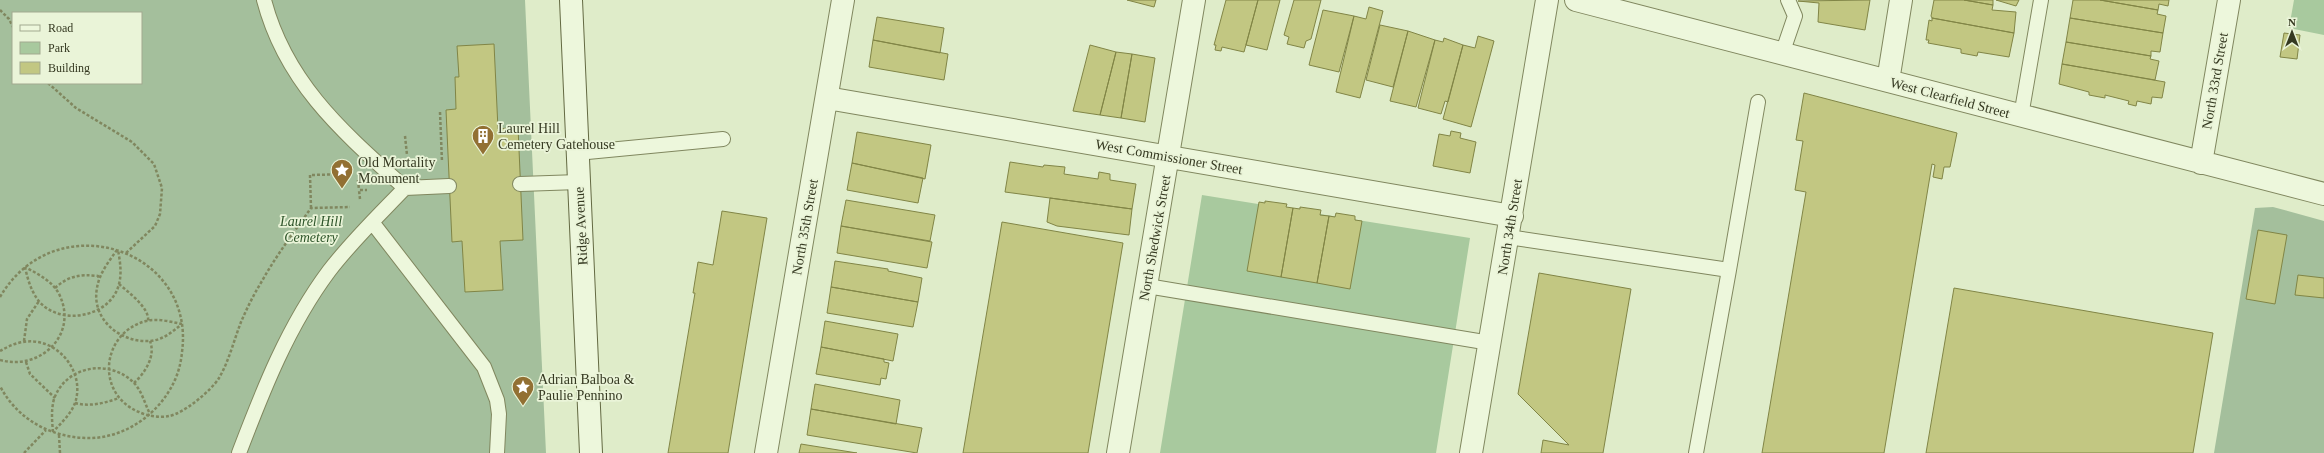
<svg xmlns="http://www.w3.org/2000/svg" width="2324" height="453" viewBox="0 0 2324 453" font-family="Georgia,serif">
	<rect width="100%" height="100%" fill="#dfecc9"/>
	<path fill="#a8c99e" d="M2294,0H2324V35L2289,28Z
		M1202,195L1470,238L1436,453H1160Z"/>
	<path fill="#a4bf9c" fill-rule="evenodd" d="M0,0H525L546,453H0ZM13,13H141V83H13Z
		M2273,207L2324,221V453H2214L2255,208Z"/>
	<path fill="#c2c782" stroke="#818546" d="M1127,0H1156L1154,7Z
		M1226,0H1258L1244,52L1222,47L1221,51L1215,50L1216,45H1214Z
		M1258,0H1280L1267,50L1246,45Z
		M1294,0H1321L1311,39L1306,41L1304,48L1287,44L1289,37L1284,35Z
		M1870,0L1865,30L1818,22L1819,3L1798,1Z
		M1934,0H1964L1993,5L1992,10L2016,12L2014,33L1932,18L1931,16Z
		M1964,0H1993V5Z
		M1996,0H2019L2016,6Z
		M2073,0H2100L2158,10L2157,14L2166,16L2163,33L2070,18Z
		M2100,0H2169L2168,6L2159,4L2158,10Z
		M1369,7L1383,11L1360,98L1336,92L1354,16L1366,19Z
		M1323,10L1354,16L1339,72L1309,65Z
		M877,17L944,28L940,53L873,40Z
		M1932,18L2014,33L2009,57L1978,52L1977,56L1961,53V49L1928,43L1929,40H1926L1929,20L1932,21Z
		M2070,18L2163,33L2160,52L2151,51V56L2066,42Z
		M1380,25L1408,31L1393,87L1366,80Z
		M1408,31L1435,40L1416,107L1390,101Z
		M2284,33L2300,35L2297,59L2280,57Z
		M1478,36L1494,41L1471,127L1443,119L1463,45L1475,48Z
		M1444,38L1463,45L1448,102L1445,101L1441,114L1418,108L1435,40L1443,42Z
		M873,40L948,54L944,80L869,67Z
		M2066,42L2151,56L2150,59L2159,61L2155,80L2062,64Z
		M494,44L498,129L518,127L523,240L500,241L503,290L465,292L462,241L452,242L446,110L456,109L455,77H459L457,46Z
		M1090,45L1116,52L1100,115L1073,111Z
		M1116,52L1132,54L1121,118L1100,115Z
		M1132,54L1155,58L1145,122L1121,118Z
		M2062,64L2165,82L2162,98L2152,97L2151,104L2137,101L2136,106L2128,104L2129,101L2105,95V98L2089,95V92L2059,84Z
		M1804,93L1957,133L1950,167H1944L1942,179L1933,177L1935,165L1932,164L1884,453H1762L1806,192L1795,190L1803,141L1796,140Z
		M1451,131L1461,133L1460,138L1476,142L1470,173L1433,166L1439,134L1450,136Z
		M857,132L931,145L925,179L852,163Z
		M1010,162L1043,167L1044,165L1065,167L1064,174L1098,179L1099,172L1110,174V180L1136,184L1132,209L1005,192Z
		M852,163L923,178L918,203L847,190Z
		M1050,198L1132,209L1129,235L1057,226L1047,222Z
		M846,200L935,215L930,241L841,226Z
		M1265,201L1287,204L1286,207L1293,208L1281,277L1247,271L1259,202L1265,203Z
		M1300,207L1321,210L1320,215L1329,216L1317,283L1281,277L1293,208L1300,209Z
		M722,211L767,218L728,453H668L695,293H693L698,262L713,265Z
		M1336,213L1355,216V220L1362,221L1350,289L1317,283L1329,216L1335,217Z
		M1002,222L1123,243L1088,453H963Z
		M841,226L932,242L927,268L837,253Z
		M2258,230L2287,235L2275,304L2246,299Z
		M835,261L888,269V271L922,278L918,302L831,287Z
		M1539,273L1631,289L1603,453H1541L1543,440L1569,445L1518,394Z
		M2298,275L2324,278V298L2295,295Z
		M831,287L918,302L913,327L827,313Z
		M1954,288L2213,333L2193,453H1926Z
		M825,321L898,334L893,361L821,347Z
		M821,347L884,359V362L889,363L886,379L881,378L880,385L816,374Z
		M815,384L900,400L896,424L811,409Z
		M811,409L922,428L917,453L807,435Z
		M801,444L807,445L857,453H799Z"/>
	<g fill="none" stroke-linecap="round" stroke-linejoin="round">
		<g stroke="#80875f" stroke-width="16">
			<path id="service" d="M264,0C286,84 344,133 405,188
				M1782,54L1795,16L1788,0
				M2021,116L2041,0
				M577,153L723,139
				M520,184L579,182
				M372,222L484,367L497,400L499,414L497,453
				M1508,237L1729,270L1758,102
				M1147,286L1490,343
				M239,453C263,390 288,326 329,271C352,241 379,215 405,188L449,186
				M1696,453L1729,270"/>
		</g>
		<g stroke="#80875f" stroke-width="24">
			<path id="minor" d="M1576,0L2324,194
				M1888,81L1901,0
				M827,98L1512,216
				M2201,163L2229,0
				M766,453L843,0
				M1118,453L1194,0
				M1471,453L1547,0"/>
		</g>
		<g stroke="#636942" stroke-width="24">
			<path id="secondary" d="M571,0L591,453"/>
		</g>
		<path stroke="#80875f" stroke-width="2.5" stroke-dasharray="3 2" stroke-linecap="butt" d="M0,10L9,19L13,27
			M48,83L76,108L132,142L154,164L162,188L160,214L155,226L126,253
			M440,112L442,162
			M405,136L407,155
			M358,180L359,190
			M360,199L359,190H367
			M311,208L310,175L352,174
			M117,250C109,261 99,274 97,288C91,319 120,343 150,341C163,340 172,332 182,324
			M25,267C28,281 33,298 45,307C69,325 112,314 119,284C122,273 120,261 118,250
			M119,284C128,292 150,308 148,321
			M55,288C68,276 80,274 98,276L99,279
			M0,297C55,203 196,248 182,352C180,374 171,392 156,408C138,427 112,439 86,438C50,437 17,419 0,386
			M182,324C171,322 158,318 146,321C101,333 95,394 139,412C147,416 160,418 169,416C183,414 212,390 219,378C229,361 234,340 241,322C247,308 254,294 262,281C276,256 294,232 311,208L350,207
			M24,341L27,319L39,301
			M0,351C7,347 15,343 23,342C56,336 86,371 75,403C71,414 61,423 53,432
			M0,360C39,371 78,336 60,296C54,282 38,274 25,267
			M26,362L30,374L55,398
			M134,383C145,373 156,356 150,341
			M75,403C90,407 105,403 119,398
			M53,432C52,421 51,410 54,399C66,365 111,358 135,384C142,392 145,404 150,414
			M59,435L60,453
			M24,453L46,430"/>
		<use href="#service" stroke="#edf7dc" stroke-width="14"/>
		<use href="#minor" stroke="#edf7dc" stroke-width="22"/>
		<use href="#secondary" stroke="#edf7dc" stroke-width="22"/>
	</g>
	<defs>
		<g id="building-pin" transform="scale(1.15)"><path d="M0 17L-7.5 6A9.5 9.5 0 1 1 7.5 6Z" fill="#927033" stroke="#eaf4d8"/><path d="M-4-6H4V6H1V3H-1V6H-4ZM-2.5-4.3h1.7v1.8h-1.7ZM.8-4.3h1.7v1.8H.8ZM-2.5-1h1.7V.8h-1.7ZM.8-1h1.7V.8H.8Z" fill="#fff"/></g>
		<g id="sight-pin" transform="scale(1.15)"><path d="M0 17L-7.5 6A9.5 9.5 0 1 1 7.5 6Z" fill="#927033" stroke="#eaf4d8"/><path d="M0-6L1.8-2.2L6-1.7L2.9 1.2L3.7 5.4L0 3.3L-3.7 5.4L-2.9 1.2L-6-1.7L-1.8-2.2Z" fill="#fff"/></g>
	</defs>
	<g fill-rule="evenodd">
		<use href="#building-pin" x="483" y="136"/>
		<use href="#sight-pin" x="342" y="170"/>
		<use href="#sight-pin" x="523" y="387"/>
	</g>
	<g text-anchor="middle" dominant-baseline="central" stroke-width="3.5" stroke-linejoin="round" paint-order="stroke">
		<g font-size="14" fill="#353921" stroke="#eaf4d8">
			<text transform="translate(2215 81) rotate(-80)">North 33rd Street</text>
			<text transform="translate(1950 98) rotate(15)">West Clearfield Street</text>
			<text transform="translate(1169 157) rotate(10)">West Commissioner Street</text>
			<text transform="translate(581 226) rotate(-93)">Ridge Avenue</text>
			<text transform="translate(805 227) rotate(-80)">North 35th Street</text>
			<text transform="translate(1510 227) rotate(-81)">North 34th Street</text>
			<text transform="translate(1155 238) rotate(-80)">North Shedwick Street</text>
		</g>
		<g font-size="14" fill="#353921" stroke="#eaf4d8" text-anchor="start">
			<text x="498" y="128">Laurel Hill<tspan x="498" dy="16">Cemetery Gatehouse</tspan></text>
			<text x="358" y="162">Old Mortality<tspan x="358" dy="16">Monument</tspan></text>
			<text x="538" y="379">Adrian Balboa &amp;<tspan x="538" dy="16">Paulie Pennino</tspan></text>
		</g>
		<g font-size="14" font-style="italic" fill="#2d5429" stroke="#eaf4d8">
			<text x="311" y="221">Laurel Hill<tspan x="311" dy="16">Cemetery</tspan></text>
		</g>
	</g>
	<rect x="12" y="12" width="130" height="72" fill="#eaf4d8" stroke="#a2a98f"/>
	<rect x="20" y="25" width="20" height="6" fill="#edf7dc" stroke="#a2a98f"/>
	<text x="48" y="32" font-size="12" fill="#353921">Road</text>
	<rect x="20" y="42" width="20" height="12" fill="#a8c99e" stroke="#a2a98f"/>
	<text x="48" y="52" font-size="12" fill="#353921">Park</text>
	<rect x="20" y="62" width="20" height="12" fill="#c2c782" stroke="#a2a98f"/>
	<text x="48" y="72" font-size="12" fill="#353921">Building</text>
	<g transform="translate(2292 32)" stroke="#eaf4d8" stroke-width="3" paint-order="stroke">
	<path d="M0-3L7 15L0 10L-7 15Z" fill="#353921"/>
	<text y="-6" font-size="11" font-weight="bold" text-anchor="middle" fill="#353921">N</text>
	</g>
</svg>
